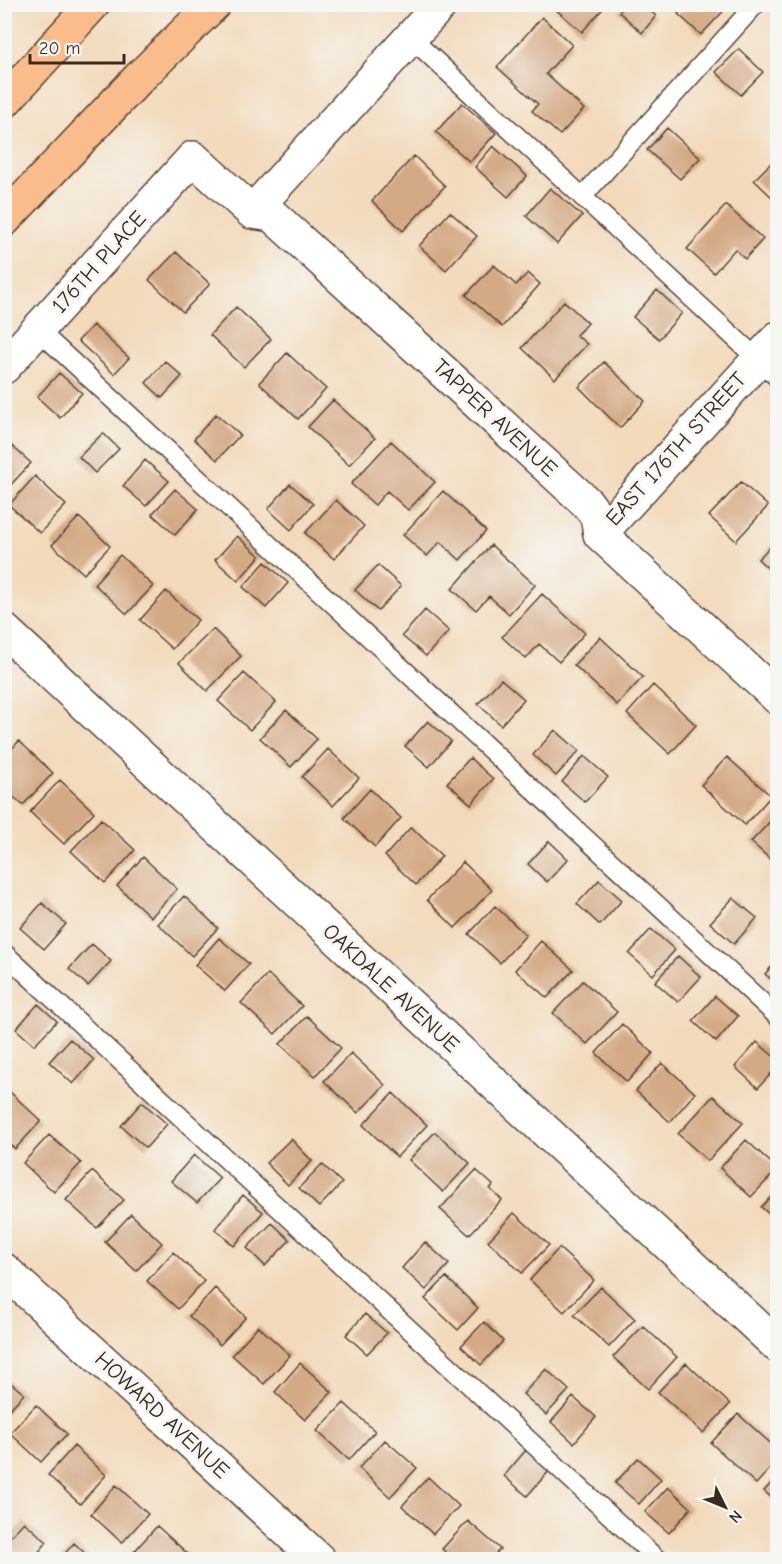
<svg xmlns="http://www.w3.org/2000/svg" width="782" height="1564" viewBox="0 0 782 1564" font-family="'Comic Neue',sans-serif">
	<rect width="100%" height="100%" fill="#f6f6f2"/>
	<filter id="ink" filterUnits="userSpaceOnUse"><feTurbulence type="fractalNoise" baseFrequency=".0167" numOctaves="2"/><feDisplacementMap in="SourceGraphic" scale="12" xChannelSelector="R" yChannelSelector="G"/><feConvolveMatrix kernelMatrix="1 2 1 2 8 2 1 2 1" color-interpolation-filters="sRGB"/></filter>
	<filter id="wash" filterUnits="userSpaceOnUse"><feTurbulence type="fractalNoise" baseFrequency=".008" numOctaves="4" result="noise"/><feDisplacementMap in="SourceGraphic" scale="24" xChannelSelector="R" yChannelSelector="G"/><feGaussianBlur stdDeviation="1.35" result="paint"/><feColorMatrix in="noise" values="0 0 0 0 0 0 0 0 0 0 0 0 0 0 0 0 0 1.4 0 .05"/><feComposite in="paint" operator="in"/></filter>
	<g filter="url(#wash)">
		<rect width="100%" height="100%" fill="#f3dabb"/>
		<g id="blocks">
			<path fill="#d4aa86" d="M557,4H607L582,32L554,8Z
				M626,4H642L656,16L642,33L619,12Z
				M688,4H730L701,35L678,14Z
				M542,17L572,45L546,74L584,109L560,135L532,111L538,104L497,67Z
				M739,49L763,72L741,95L716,72Z
				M462,103L496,133L470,162L436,132Z
				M667,128L700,158L680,179L647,150Z
				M493,146L527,176L508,197L475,167Z
				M414,156L445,186L403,231L372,201Z
				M778,156V203L754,180Z
				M550,188L582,216L557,244L526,216Z
				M726,205L763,239L745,259L735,249L714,273L687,249Z
				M450,212L477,236L446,270L419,246Z
				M176,252L210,284L183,312L149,280Z
				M494,265L516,285L528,273L540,284L502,327L466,295Z
				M657,290L682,313L659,339L633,317Z
				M564,301L588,323L576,335L587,344L555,379L522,348Z
				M236,307L271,339L244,367L210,335Z
				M93,325L129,358L114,374L78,341Z
				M287,353L326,389L298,419L259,383Z
				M165,361L182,376L162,398L146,383Z
				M604,362L645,401L620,428L579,387Z
				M59,373L82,393L60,418L37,397Z
				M333,400L375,438L349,465L308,427Z
				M216,414L240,435L217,460L194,439Z
				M103,433L119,449L95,473L79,457Z
				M4,439L31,463L4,492Z
				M391,441L435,482L408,510L387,491L375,505L351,484Z
				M145,460L169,481L146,506L123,486Z
				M35,476L66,505L40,533L9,505Z
				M741,482L768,506L736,541L709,516Z
				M290,484L313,504L291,530L268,509Z
				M175,489L198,509L175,535L152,514Z
				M443,491L486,531L460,560L440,542L427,556L403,535Z
				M336,500L364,526L334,559L305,533Z
				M79,517L110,546L84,574L52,545Z
				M237,536L260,556L238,581L215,560Z
				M778,539V578L758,559Z
				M491,545L535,585L509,614L489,596L476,610L452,589Z
				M120,555L153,586L127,614L94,584Z
				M265,562L288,583L266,608L243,587Z
				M378,565L401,586L378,611L355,590Z
				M166,591L198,620L172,649L140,620Z
				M542,594L585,633L559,662L539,644L526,659L502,637Z
				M425,610L449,631L426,656L402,636Z
				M213,629L241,656L207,691L179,663Z
				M600,637L643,677L617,705L574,665Z
				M244,673L276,702L250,730L218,701Z
				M501,679L524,699L501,725L478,704Z
				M653,685L696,725L670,754L627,714Z
				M286,710L317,739L291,767L260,738Z
				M428,721L451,741L429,767L405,746Z
				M555,730L579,751L556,776L533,755Z
				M19,741L53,773L23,805L4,789V757Z
				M328,749L359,778L333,806L302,777Z
				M584,756L608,777L585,802L562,782Z
				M727,757L771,796L745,825L701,785Z
				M470,758L493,779L471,804L447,783Z
				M60,780L94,812L64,844L30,812Z
				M370,789L401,818L375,847L344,818Z
				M778,813V866L751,842Z
				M101,819L135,850L105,883L71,851Z
				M411,827L442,856L416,885L385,856Z
				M549,841L568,859L547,882L528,864Z
				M143,857L177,889L151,917L117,886Z
				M463,862L492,890L455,928L427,900Z
				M599,880L622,900L600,925L577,904Z
				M184,896L218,928L192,956L158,924Z
				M733,898L757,918L734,944L710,923Z
				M42,903L66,924L44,949L20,928Z
				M495,906L526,935L500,963L469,934Z
				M651,929L675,950L653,975L629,954Z
				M219,938L249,964L225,991L195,965Z
				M541,941L573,970L547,998L515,970Z
				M92,944L111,961L88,986L69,969Z
				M678,956L701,977L678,1002L655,982Z
				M778,960V985L765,974Z
				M268,974L302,1006L275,1034L241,1003Z
				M583,981L617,1012L587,1044L553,1013Z
				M715,996L738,1016L716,1042L693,1021Z
				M38,1004L57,1021L34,1045L16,1029Z
				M307,1016L341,1048L315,1076L280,1044Z
				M622,1024L653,1053L627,1082L596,1053Z
				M70,1039L94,1060L73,1084L49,1062Z
				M757,1042L778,1060V1066L758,1088L735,1067Z
				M351,1053L385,1085L358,1113L324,1081Z
				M662,1063L695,1093L670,1122L636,1091Z
				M10,1092L41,1121L15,1149L4,1140V1098Z
				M393,1093L427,1125L397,1157L363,1125Z
				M713,1096L743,1123L708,1161L678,1134Z
				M142,1102L167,1124L146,1148L121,1126Z
				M435,1132L470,1163L443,1192L409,1160Z
				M49,1135L81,1163L54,1192L23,1163Z
				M291,1139L312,1161L288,1185L266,1163Z
				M746,1140L778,1169L751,1197L720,1168Z
				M194,1155L220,1178L197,1203L171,1181Z
				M322,1164L342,1183L319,1207L299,1188Z
				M476,1170L493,1185L490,1189L502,1200L469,1235L440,1209Z
				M92,1171L124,1200L97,1228L66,1200Z
				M778,1190V1222L761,1207Z
				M243,1195L263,1212L234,1246L215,1229Z
				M514,1213L549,1245L522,1273L488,1241Z
				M131,1214L162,1243L136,1271L105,1242Z
				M272,1223L290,1240L265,1266L247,1248Z
				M425,1242L449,1264L426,1290L402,1268Z
				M559,1248L594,1280L564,1312L530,1280Z
				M173,1252L204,1281L178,1309L147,1281Z
				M446,1277L478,1308L458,1330L425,1299Z
				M601,1287L635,1319L609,1347L574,1315Z
				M215,1288L246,1317L220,1345L189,1316Z
				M365,1314L387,1333L367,1354L346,1335Z
				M484,1322L503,1341L481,1365L461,1346Z
				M258,1326L290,1355L264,1384L232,1355Z
				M643,1326L677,1357L648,1389L613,1357Z
				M300,1363L332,1392L305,1420L275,1392Z
				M686,1363L730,1404L703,1433L658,1392Z
				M546,1369L569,1390L546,1415L523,1394Z
				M4,1377L24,1394L4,1415Z
				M573,1397L596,1417L574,1443L551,1422Z
				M344,1403L375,1431L349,1460L317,1431Z
				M36,1405L67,1434L41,1462L10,1433Z
				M738,1414L778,1450V1460L756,1484L711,1443Z
				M385,1440L417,1468L390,1497L359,1468Z
				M74,1446L106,1475L80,1504L48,1475Z
				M526,1450L549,1471L527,1496L504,1476Z
				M638,1458L661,1479L639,1504L615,1483Z
				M778,1476V1503L764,1491Z
				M428,1477L459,1506L433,1534L402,1506Z
				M116,1485L148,1514L122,1543L91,1514Z
				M668,1487L691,1508L669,1533L645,1512Z
				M468,1521L500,1549L490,1560H454L442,1549Z
				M24,1522L47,1542L32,1560H16L4,1549V1543Z
				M157,1526L189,1555L184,1560H136L131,1555Z
				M74,1543L92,1560H59Z"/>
		</g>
	</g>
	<g filter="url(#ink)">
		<use href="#blocks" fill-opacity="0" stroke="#574436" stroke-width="1.5"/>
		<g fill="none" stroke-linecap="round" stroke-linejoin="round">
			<g stroke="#574436" stroke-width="21">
				<path id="lane" d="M411,38L778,378
					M582,197L756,4
					M38,330L778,1017
					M4,953L658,1560"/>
			</g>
			<g stroke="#574436" stroke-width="36">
				<path id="street" d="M252,212L441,4
					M4,367L193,158L252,212L272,215L587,503L597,516L600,534L778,698
					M600,534L778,338
					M4,630L778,1346
					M4,1270L319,1560"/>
			</g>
			<g stroke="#574436" stroke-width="36">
				<path id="highway" d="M4,102L93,4
					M4,220L139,78L214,4"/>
			</g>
			<use href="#lane" stroke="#fff" stroke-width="18"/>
			<use href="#street" stroke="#fff" stroke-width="33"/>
			<use href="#highway" stroke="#f9bc8a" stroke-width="33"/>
		</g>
	</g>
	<g text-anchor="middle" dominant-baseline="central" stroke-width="6" stroke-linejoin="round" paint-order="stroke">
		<g font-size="22" fill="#3b2a1e" stroke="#f6f6f2">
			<text transform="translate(99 262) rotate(-48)">176TH PLACE</text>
			<text transform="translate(495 418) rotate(43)">TAPPER AVENUE</text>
			<text transform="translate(676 449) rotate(-48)">EAST 176TH STREET</text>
			<text transform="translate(391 988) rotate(43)">OAKDALE AVENUE</text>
			<text transform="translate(162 1415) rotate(43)">HOWARD AVENUE</text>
		</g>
	</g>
	<rect width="782" height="1564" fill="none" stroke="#f6f6f2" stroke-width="24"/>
	<g transform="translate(725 1507) rotate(133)" stroke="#f6f6f2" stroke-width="4.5" paint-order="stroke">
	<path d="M0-4.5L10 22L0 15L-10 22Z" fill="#3b2a1e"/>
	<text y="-9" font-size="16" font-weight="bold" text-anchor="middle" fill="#3b2a1e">N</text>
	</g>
	<path d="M30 54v9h94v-9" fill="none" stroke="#3b2a1e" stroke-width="3"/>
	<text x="39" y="54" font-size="18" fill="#3b2a1e" stroke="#f6f6f2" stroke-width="4.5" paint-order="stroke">20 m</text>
</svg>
